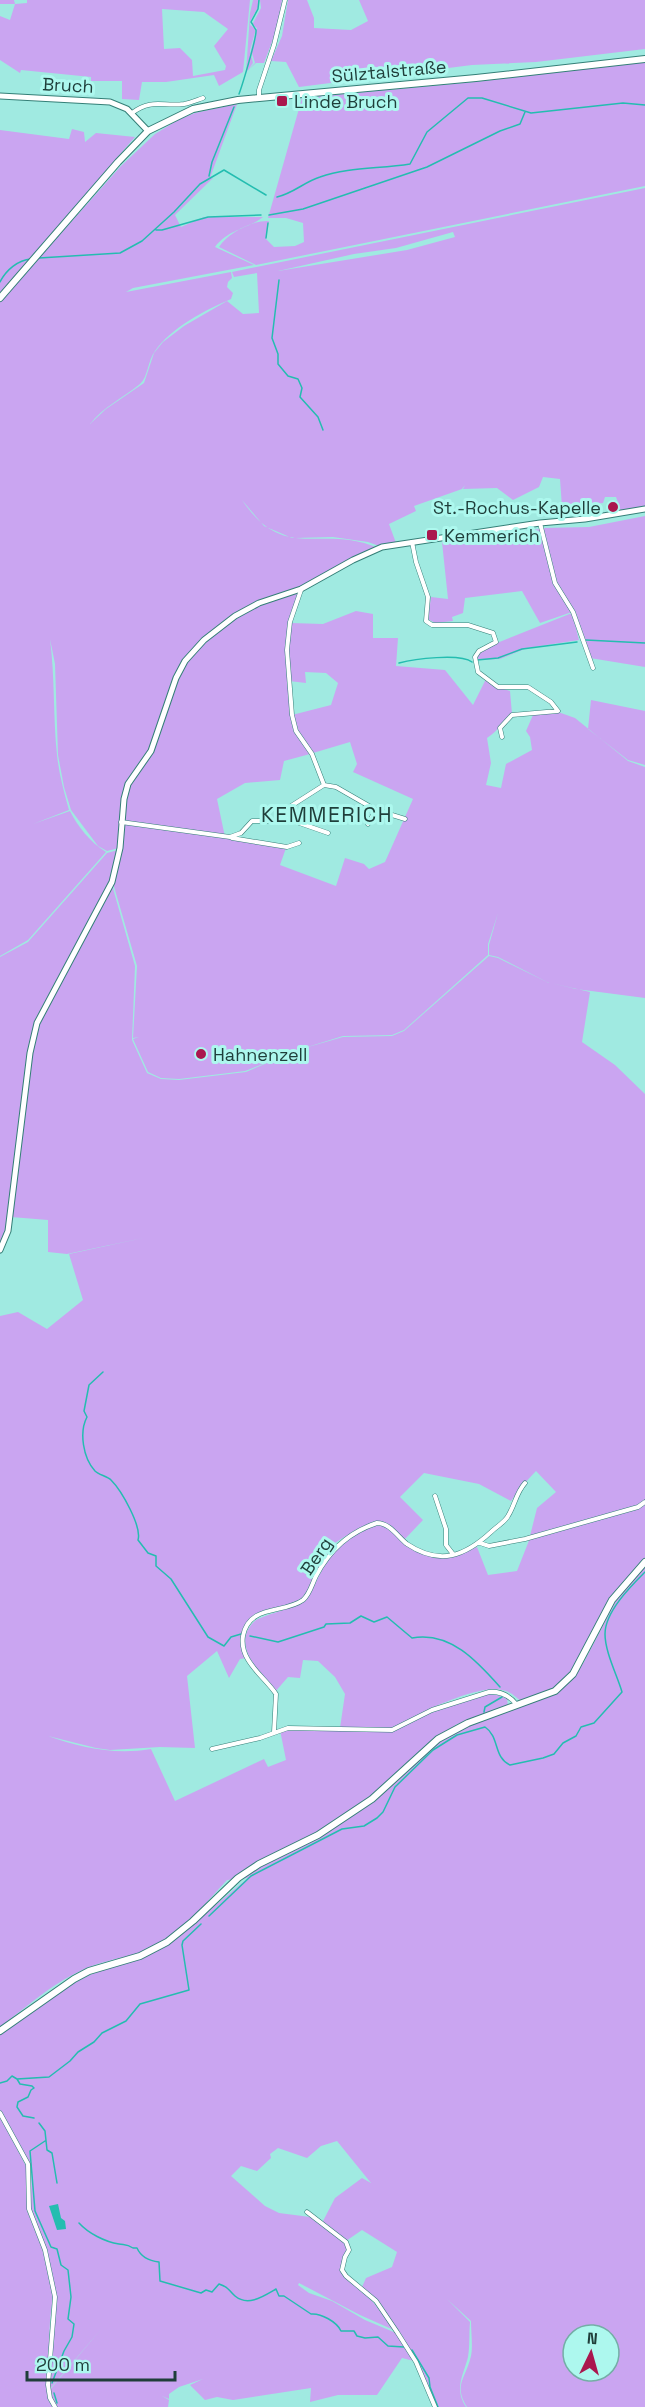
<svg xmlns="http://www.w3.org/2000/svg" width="645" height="2407" viewBox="0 0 645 2407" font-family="'Space Grotesk',sans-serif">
	<rect width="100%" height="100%" fill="#a0eae1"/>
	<path fill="#caa5f1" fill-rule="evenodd" d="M0,0H14L15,4L27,3V0H250L243,72L219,86L214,75L166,82H142L139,100L122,99V81H91V77L21,70L20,73L0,60V16L10,20L15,4H0ZM162,9L204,12L228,29L214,46L226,66L225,70L193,76L192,60L180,48L164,49Z
		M253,0H259C260,10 251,15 250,25L256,29L250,50L253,63L246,73L250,13Z
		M260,0H282L280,21L264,63H256L247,71L255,63L251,50L257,28L252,25L261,8Z
		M288,0H307L314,18V28L351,30L368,21L359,0H645V49L536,62L472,65L299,87L286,62L271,61L282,36Z
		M645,62V186L256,265L219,247C228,233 252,220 269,221L266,239L274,247L295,246L304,242L303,223L286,218H268L302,98L475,82Z
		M237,104L210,178H213L175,215L181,227L204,217H263C250,228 228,229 215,247L254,265L133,288L126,292L231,272L232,278L228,282L227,287L233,293L231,299C205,310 171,328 155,351C148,360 148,377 140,384C123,398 103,407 90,424L106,409L144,383L154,353L163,342L184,326L227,301L243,314L259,313L257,273L234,277L232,272L645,188V507L621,511L616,497H605L603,503L562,507L560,479L543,477L539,487L513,500L497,488L463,489L465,485L462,489L414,506L416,511L389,524L396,543L382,547L368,542L333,537L292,538L264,526L242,500C285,564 321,523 378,548L298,592C286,631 284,657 289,698C290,709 291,720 295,730C298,738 305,746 310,754L284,761L280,780L245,783L217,799L225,837L286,848L280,865L336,886L345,858L364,864L369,869L385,862L413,799L353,772L357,764L350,742L313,753L297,731L292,715L331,705L338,683L326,673L305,672L306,683L289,681L288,650L291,623L323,624L356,611L373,614V638H398L396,666L445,670L473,705L486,679L497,687L510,691L512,714C502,723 499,730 487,738L491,763L486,785L501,788L506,764L532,750L530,737L526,731L533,715L558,712L575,718L628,761L645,767V998L576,989L551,983L590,992L582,1042L615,1065L645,1094V1501L640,1505L530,1536L537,1508L556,1492L536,1471L521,1487L511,1501L479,1484L424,1473L400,1497L423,1520L404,1540L382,1522L374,1523L344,1537L332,1545L308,1592L300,1601L255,1614L243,1634L246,1658L240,1659L229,1678L217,1651L187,1676L195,1748L160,1747L110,1750L96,1748L48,1736C82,1748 115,1755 151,1749L175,1801L264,1759L268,1767L286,1760L280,1730L340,1728L345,1694L335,1677L318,1661L303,1660L300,1678L288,1677L275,1692C259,1672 229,1643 256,1620C268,1614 296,1607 304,1600C313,1592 315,1582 321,1572C333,1548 354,1528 381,1524C418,1550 430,1569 477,1547L488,1575L517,1571L530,1538L628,1512L645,1503V1558L611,1599L569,1675L551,1690L522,1702C517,1698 512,1693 506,1691C485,1684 449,1701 429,1709L431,1713C454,1703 484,1686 507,1699L508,1706L455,1725L456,1731L553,1695L572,1680L584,1662L617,1599L645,1566V2407H467C453,2385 466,2378 471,2356C473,2346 471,2332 471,2321L447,2299L470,2322C469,2333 470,2346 468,2357C463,2376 454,2389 466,2407H436C424,2369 392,2312 362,2287L366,2278L392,2267L397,2252L362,2230L346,2241L322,2223L335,2198L362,2178L371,2183L337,2141L321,2146L307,2158L278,2148L270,2154L271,2158L257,2171L241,2166L231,2176L265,2206L279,2213L310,2217L345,2243L348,2250L341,2269L373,2302L396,2331L360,2315L299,2283L298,2285L309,2293L332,2301L365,2320L396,2333L414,2361L402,2358L377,2395H338L310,2402L311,2388L233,2400L217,2397L205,2400L190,2385L203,2379L179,2387L169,2394V2399L162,2396L169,2400L168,2407H57L50,2398L49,2391L102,2328L49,2390L56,2296L47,2250L30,2209L32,2168L0,2110V2034L64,1988L92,1974L141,1958L169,1944L248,1878L227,1880C208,1900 189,1925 165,1941C141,1957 113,1957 87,1968C55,1981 28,2006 0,2027V1316L18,1312L47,1329L83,1300L69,1254L148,1237L67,1254L48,1252V1220L11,1217L31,1053L38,1024L112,885L135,966L132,1040L147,1073L161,1079L179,1080L246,1072L291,1053L245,1071L179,1079L161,1078L148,1072L133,1039L139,1037L133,1038L137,966L113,883L126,799L130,785L153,752L160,735L172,688L187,662L205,640L232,617L214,629L184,659L170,687L157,733L150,750L127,783L119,848L107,851L98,846L71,810L64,787L58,755L55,664L50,639C55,678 53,717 57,755C59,774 64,792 69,810L33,824L70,811C78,827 90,842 106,852L28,940L0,956V302L121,166L155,134L178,120L195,113ZM453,232L455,237L407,250L278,271L354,254L396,248ZM498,913L489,945V955L498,957L549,983L498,958L489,956L404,1031L392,1036L343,1037L301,1049L343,1036L392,1035L404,1030L488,955V944ZM573,2335H609V2371H573Z
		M72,129L84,132L85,142L96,133L135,137L0,293V130L69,139Z
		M645,516V667L590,658L575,611L556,583L542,528L589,527Z
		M540,529L552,575L572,612L540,623L522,591L465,598L463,613L452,617L453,621L435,623L428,619L431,597L448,599L442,542Z
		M572,613L579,640L527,648L500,659L476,660L480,652L497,643Z
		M591,700L645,711V765L628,760L588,729Z
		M118,850L110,881L36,1023L7,1230L0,1247V957L28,942L107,853Z
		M0,2116L27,2168V2210L43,2251L53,2296L50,2321L47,2385L48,2399L53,2407H0Z"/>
	<path fill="#24bdb0" d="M58,2204L61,2218L65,2221L66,2229L57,2230L49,2206Z"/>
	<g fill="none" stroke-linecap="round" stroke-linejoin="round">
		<path stroke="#24bdb0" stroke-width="1.5" d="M239,94C242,86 257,37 256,30C255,29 252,23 251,22L258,9L259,0
			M209,176L212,162L234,107
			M277,197C294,193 304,182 320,177C348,167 380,169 410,164L427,132L468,98H482L531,113L623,103L645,105
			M269,215L303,209L427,167L500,131L520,124L525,112
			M156,230H162L208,217L261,215
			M266,238L268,223
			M39,258L120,253L142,241L174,212L200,184L224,170L266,195
			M279,280L272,338L278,354V364L288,376L298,379L302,388L300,397L318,417L323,430
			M0,282C6,270 18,260 31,259
			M586,640L645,643
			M477,660L498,658L522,649L577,642
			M399,663C414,659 460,653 472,662
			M103,1372L89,1385L84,1411L87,1417C79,1432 83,1458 95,1471C99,1475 107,1476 111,1480C122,1491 142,1527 138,1540L148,1553L156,1556V1566L171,1579L208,1637L224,1646L231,1637L241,1634
			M250,1636L278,1642L324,1627L326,1624L350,1623L361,1616L374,1622L387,1617L412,1638C450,1631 477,1661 500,1687
			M484,1712L485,1707L502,1697
			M209,1916L251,1876L342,1829L364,1826L377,1818L383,1812L395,1787L433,1750L457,1735L485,1727C500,1737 493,1757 510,1765L543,1758L554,1754L563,1743L576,1736L581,1727L594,1723L622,1692C617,1675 605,1652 605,1634C605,1612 630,1587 645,1572
			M17,2079L20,2084L32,2086L34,2088L31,2090L28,2097L18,2102L17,2107L23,2116L34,2118
			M0,2083L7,2081L12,2076L17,2079L49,2077L70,2061L78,2052L94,2042L102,2033L126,2021L140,2004L189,1990L182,1945L183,1941L201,1924
			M39,2123L45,2131L47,2150L52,2153L57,2183
			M45,2141L30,2151L35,2211L51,2247L57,2249L61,2265L68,2270L71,2297L68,2319L74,2324L72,2337L64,2351L52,2383
			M79,2223C88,2233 105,2242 119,2244C126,2245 127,2244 133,2248H137C141,2257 150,2261 159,2262L160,2281L201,2293L206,2290L212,2292L219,2284C230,2288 227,2289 235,2296C248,2307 264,2296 276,2289L279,2296H284L311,2314C321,2313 337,2322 341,2331H354L357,2336L365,2338L378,2337L388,2346L404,2347
			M412,2350L429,2378L430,2387L438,2407
			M54,2393L57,2403"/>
		<g stroke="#347f77" stroke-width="5">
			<path id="minor" d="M259,98V90L274,45L285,0
				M132,113C152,98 163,107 184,104C190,103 197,100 203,98
				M540,523L555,583L573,612L593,668
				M412,542L416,562L428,597L426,621L432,625H468L493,633L496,642L479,651L475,657L478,672L498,687H528L551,702L558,711L512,715L500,728L502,737
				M324,785L336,787L376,810L405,819
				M285,818L328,833
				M121,822L230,837L241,833L252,821H280L285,818L291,806L324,785L312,754L296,731L292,715L287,650L290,622L301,590
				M368,824L376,810
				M232,838L287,847L299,843
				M435,1496L446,1529V1545L453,1554
				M480,1543L489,1546L525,1539L638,1507L645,1502
				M274,1732L276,1694C264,1676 239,1661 243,1636C249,1604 284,1614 303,1600C310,1594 312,1584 316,1576C330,1549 349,1532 377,1523C390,1523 398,1537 407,1544C440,1566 465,1556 491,1532C496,1527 505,1522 508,1516C515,1505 516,1493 525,1483
				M212,1749L260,1738L288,1728L392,1730L432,1710L489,1692C501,1691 510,1696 517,1705
				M0,2113L28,2164L29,2209L45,2250L55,2297L48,2385L50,2398L55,2407
				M307,2212L346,2242L349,2250L345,2257L342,2270L346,2276L376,2301L397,2332L416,2362L435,2407"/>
		</g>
		<g stroke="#347f77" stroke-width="7">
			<path id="tertiary" d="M0,96L110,102L127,109L148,131
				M0,1250L8,1231L30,1053L37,1023L112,882L120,848L124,799L128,784L151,751L176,678L185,661L204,640L235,616L259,603L301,589L353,560L382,547L540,523L585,519L645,509"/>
		</g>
		<g stroke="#347f77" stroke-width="8">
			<path id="secondary" d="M0,298L118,162L148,131L193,109L238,100L476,78L645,59
				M0,2031L74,1979L89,1971L140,1956L167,1942L193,1921L238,1878L259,1864L318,1835L372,1799L438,1739L468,1723L555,1691L573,1674L612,1600L645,1562"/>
		</g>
		<use href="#minor" stroke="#fff" stroke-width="4"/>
		<use href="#tertiary" stroke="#fff" stroke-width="5"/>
		<use href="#secondary" stroke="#fff" stroke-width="6"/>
	</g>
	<g fill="#aa174e" stroke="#adf8ee" stroke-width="2">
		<rect x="276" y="95" width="12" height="12" rx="3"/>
		<circle cx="613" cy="507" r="6"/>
		<rect x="426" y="529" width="12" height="12" rx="3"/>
		<circle cx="201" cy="1054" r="6"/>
	</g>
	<g text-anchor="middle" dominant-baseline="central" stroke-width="6" stroke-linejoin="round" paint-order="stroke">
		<g font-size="18" fill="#1f3e3a" stroke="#adf8ee">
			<text transform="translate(389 71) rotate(-5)">Sülztalstraße</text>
			<text transform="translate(68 85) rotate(3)">Bruch</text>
			<text transform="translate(316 1556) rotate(-56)">Berg</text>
		</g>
		<g font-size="18" fill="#1f3e3a" stroke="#adf8ee" text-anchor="start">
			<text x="294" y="101">Linde Bruch</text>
			<text x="601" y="507" text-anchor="end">St.-Rochus-Kapelle</text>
			<text x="444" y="535">Kemmerich</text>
			<text x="213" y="1054">Hahnenzell</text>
		</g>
		<g font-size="21" letter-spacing="1.5" fill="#1f3e3a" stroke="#adf8ee">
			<text x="327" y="814">KEMMERICH</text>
		</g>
	</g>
	<g transform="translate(591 2353) rotate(5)"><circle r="28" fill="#adf8ee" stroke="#74aea6" stroke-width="1.5"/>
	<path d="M0-4.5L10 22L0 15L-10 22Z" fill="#aa174e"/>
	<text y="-9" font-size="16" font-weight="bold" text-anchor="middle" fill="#1f3e3a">N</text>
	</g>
	<path d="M27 2371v9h148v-9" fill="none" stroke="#1f3e3a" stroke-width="3"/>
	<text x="36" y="2371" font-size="18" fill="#1f3e3a" stroke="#adf8ee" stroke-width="4.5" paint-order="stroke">200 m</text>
</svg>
